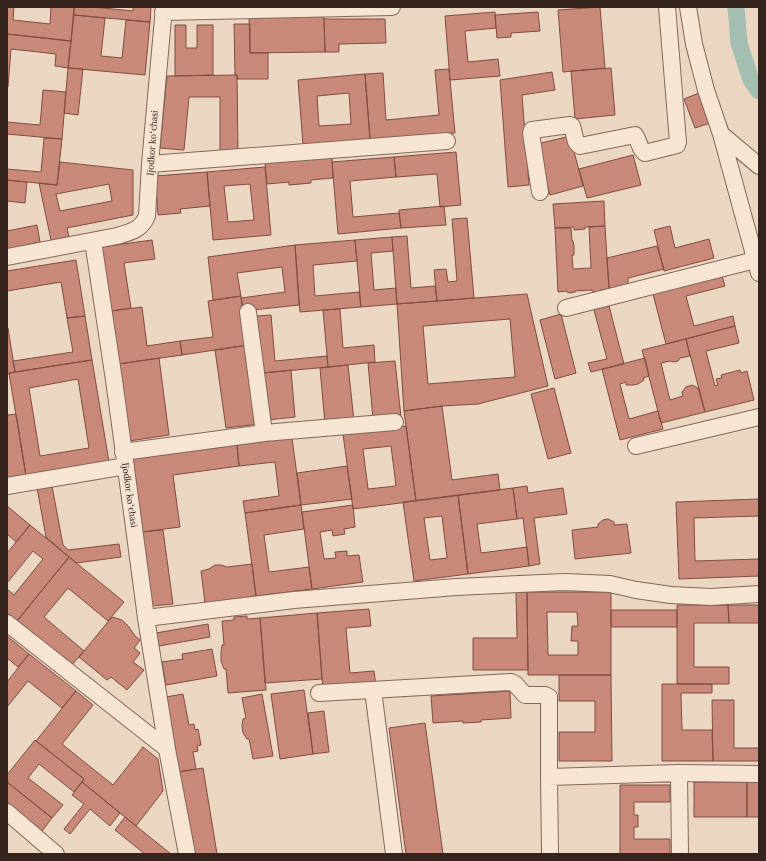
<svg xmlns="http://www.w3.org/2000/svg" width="766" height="861" viewBox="0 0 766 861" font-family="'Times New Roman',serif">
	<rect width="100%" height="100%" fill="#ebd6c2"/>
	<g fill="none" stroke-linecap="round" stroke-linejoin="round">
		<path stroke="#a4beb1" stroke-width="17" d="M736,7L739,43L751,80L759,91"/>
	</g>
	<path fill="#c88979" stroke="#824c41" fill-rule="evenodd" d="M7,7H14L13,20L50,24L51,7H74L71,41L7,34Z
		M74,7H93L133,11V7H151L150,22L74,15Z
		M600,7L605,68L563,72L558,10Z
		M495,12L496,28L465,31L468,62L498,59L500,76L450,80L445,16Z
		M538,12L540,31L511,33V37L497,38L495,15Z
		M74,15L105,18L101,56L122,58L126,20L150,22L145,75L68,68Z
		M324,15L325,52L250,53L249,16Z
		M324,19H385L386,43L339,44V52H325Z
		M234,24H250V53H268V79H237V75H235Z
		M175,25H186V48H197V25H213V75L175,76Z
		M7,34L71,41L68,68L55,66L56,54L11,49L8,87L7,86Z
		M68,68L83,69L78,115L64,113Z
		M611,68L615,115L575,119L571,71Z
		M449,69L455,133L370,139L365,74L383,73L386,120L439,115L435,70Z
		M552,72L555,90L522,95L529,185L508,187L500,80Z
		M365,74L370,139L303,145L298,80ZM349,93L351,124L319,126L317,96Z
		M237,75L238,151H220V97H189L184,150L160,148L167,76Z
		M43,90L66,92L62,139L7,134V122L40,125Z
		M699,93L710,123L695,128L684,99Z
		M570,136L583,186L550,195L537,144Z
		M44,138L62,139L57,185L7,180V169L41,172Z
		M456,152L461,205L440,207L437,174L396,177L394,157Z
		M633,155L641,185L587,198L579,169Z
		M332,157L333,178L311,180V183L289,185V182L267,184L265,163Z
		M394,157L396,177L350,181L353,217L399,213L401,228L338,234L332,162Z
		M60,162L133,170V215L67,228L69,237L51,240L39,183L57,185ZM109,184L112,201L60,211L56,194Z
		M265,167L271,235L213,240L207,172ZM250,184L254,220L228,222L224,186Z
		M207,172L210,206L180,209L181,213L158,215L155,176Z
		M7,180L27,182L25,203L7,201Z
		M604,201L605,226L585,227V229L574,230V227L555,228L553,204Z
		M444,206L446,225L401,228L399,210Z
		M467,218L474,298L437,301L434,270L446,269L448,282L457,281L452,219Z
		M37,225L40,242L7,249V231Z
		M605,226L609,289L600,290V291L598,292H595L592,291V290L575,291V292L570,293L567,292V291L558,292L555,228H571L572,241H573L574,246V255H572L573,269L591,268L589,227Z
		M670,226L675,248L709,239L714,258L664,271L654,230Z
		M407,236L411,288L435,286L437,301L397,304L392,237Z
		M392,237L393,251L371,253L374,290L396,288L397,304L361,307L355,240Z
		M152,240L155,259L124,263L131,308L111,311L101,247Z
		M355,240L357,261L313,265L315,296L359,292L361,307L300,312L295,245Z
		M295,245L299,305L243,311L241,298L285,292L282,267L237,273L241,296L213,300L208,257Z
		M657,246L664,269L628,278V284L609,289L607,258Z
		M76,260L85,316L67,318L61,282L7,291V271Z
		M722,276L725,286L686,296L694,326L733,316L735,326L666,344L653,294Z
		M527,294L548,386L478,404L442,406L404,411L397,304ZM510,319L515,377L428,384L423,326Z
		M241,296L248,345L182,355L180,341L213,337L208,301Z
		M608,302L624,364L591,372L588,363L607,359L593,306Z
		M142,307L147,346L180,341L182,355L118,364L111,311Z
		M340,309L343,348L374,345L375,362L328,367L323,310Z
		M561,314L576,373L555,379L540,320Z
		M271,315L275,361L327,356L328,367L263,373L257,316Z
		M85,316L92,360L15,372L13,361L73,352L67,318Z
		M735,326L739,343L706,351L715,386L718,385L716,379L722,378L721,375L740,370L741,373L747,371L754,400L705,412L686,339Z
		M7,328H8L15,372L7,374Z
		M686,339L690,356L680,358L678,361L674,362L670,361L661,363L670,400L683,396L682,392L686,387L692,385L698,388L705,412L661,423L642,350Z
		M248,345L259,424L226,428L215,350Z
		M159,358L169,435L129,441L118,364Z
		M645,358L649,376L643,378L644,380L638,384L633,385H626V382L620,384L629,419L658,411L663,429L620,440L602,369Z
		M92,360L109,462L26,476L9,373ZM78,379L89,448L40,456L29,388Z
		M395,361L401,417L373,419L368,363Z
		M348,365L354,421L325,424L320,368Z
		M291,370L295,417L267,420L263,373Z
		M554,388L571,453L548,459L531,394Z
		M442,406L452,480L498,474L500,490L416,501L404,411Z
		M16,414L26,476L7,479V415Z
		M406,426L416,501L353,509L343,434ZM391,446L396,486L368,489L363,449Z
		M292,438L301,505L245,513L243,501L279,496L275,462L239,466L237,445Z
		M237,445L239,466L173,475L180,527L142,532L132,459Z
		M347,466L352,499L301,505L297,473Z
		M52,486L63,545L68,550L119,544L121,557L76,563L46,537L37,488Z
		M527,486L528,493L563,488L567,514L534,518L540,564L529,566L523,518L517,519L513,488Z
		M513,488L517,519L477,524L481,553L527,547L529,566L468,574L458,495Z
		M458,495L468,574L414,581L403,502ZM442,516L447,558L430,560L424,518Z
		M759,499V516L694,518L695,561L759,559V576L679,579L676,502Z
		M301,505L304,529L264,535L269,572L309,567L312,589L256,596L245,513Z
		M353,505L355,527L344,529L345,534L333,536L332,530L320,532L324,559L336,558L335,552L347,551V556L359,555L363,582L312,589L302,512Z
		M7,506L30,525L16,542L7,534Z
		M608,519L614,522V525L627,524L631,553L575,559L572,530L598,527V524L603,520Z
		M30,525L69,557L17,621L7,613V589L14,595L43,559L33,551L7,583V553Z
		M163,530L173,604L152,606L142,532Z
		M69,557L124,602L108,621L68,588L44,617L84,651L71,666L17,621Z
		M252,564L256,596L205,603L201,571L209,569L215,565H221L227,567Z
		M516,592H527L528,670H473V638H517Z
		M527,592H611V675H528ZM547,612H577L578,626H572L571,641H578V655H548Z
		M677,605H728L729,623H694V667H729V684H677Z
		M728,605H759V623H729Z
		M369,609L371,626L346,628L350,673L374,671L376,686L323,690L317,613Z
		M611,610H677V627H611Z
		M317,613L322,679L265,683L260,618Z
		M247,616V619L260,618L266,690L228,693L226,669H224L221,661V653L222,645H224L222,621L234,620V617Z
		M112,617L122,620L129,627L135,636L140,640L134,648L140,653L133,662L144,670L127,690L111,677L107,680L79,657Z
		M208,624L210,637L159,646L156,633Z
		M7,636L29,654L18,667L7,658Z
		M212,649L217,676L166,685L162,662L183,659L182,654Z
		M29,654L76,691L62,708L28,681L7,707V682Z
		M559,675H611L612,761H559V732H595V701H559Z
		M662,684H712V693H681L682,730H712L713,761H662Z
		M304,690L313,754L280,759L271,694Z
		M76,691L93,705L62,744L113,785L143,747L158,759L163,791L136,826L82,782L84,779L36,741Z
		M510,691L511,718L481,720V722L463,723V721L433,723L431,696Z
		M183,694L189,725L194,724L195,730L198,729L201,745L197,746L198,751L193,752L196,769L179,772L166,697Z
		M262,694L273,756L253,759L249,739H247L243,733L242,726L243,719L246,718L242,698Z
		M712,700H734V748H759V761H713Z
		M324,711L329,752L313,754L308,713Z
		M425,723L443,854H406L389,728Z
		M35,740L84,779L74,792L39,764L28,778L63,805L52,818L7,782V775Z
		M203,768L217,854H193L179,772Z
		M7,782L52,818L42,831L7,802Z
		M82,782L120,813L110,826L90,809L70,834L64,829L84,804L72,795Z
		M694,782H747V817H694Z
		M747,782H759V817H747Z
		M620,785H670V802H634V815H638V827H634V839H670V854H620Z
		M125,817L136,826L171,854H145L115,830Z"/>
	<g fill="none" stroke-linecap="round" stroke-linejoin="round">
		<g stroke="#84675a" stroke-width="18">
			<path id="minor" d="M688,7L694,44L706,90L721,134L759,166
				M163,12L392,7
				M721,134L759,273
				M150,164L447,141
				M540,192L531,133L532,130L570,125L572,126L576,142L580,146L635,135C639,140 639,149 645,153L677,145L678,142L667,7
				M93,241L114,380L133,520L146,618L167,749L187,854
				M7,257L117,236C131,232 141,230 147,216L150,164L164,7
				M566,308L759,259
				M248,312L264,433
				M636,446L759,417
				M123,452L264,433L395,422
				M7,486L126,466
				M146,618L294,600L456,587L565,582L610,584L636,590L671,595L711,597L759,594
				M7,623L167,749
				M373,690L394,854
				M319,693L511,682L515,684L525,695H545L549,697V777L550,854
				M679,773L680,854
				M549,777L679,773L759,774
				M7,812L56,854"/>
		</g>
		<use href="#minor" stroke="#f7e5d4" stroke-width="16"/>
	</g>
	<g text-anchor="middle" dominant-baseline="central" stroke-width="3" stroke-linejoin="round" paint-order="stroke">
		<g font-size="10" fill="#35241e" stroke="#f3e2d1">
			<text transform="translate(152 143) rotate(-86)">Ijodkor koʻchasi</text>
			<text transform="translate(130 495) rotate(82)">Ijodkor koʻchasi</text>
		</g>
	</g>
	<rect width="766" height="861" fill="none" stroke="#35241e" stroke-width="16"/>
</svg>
